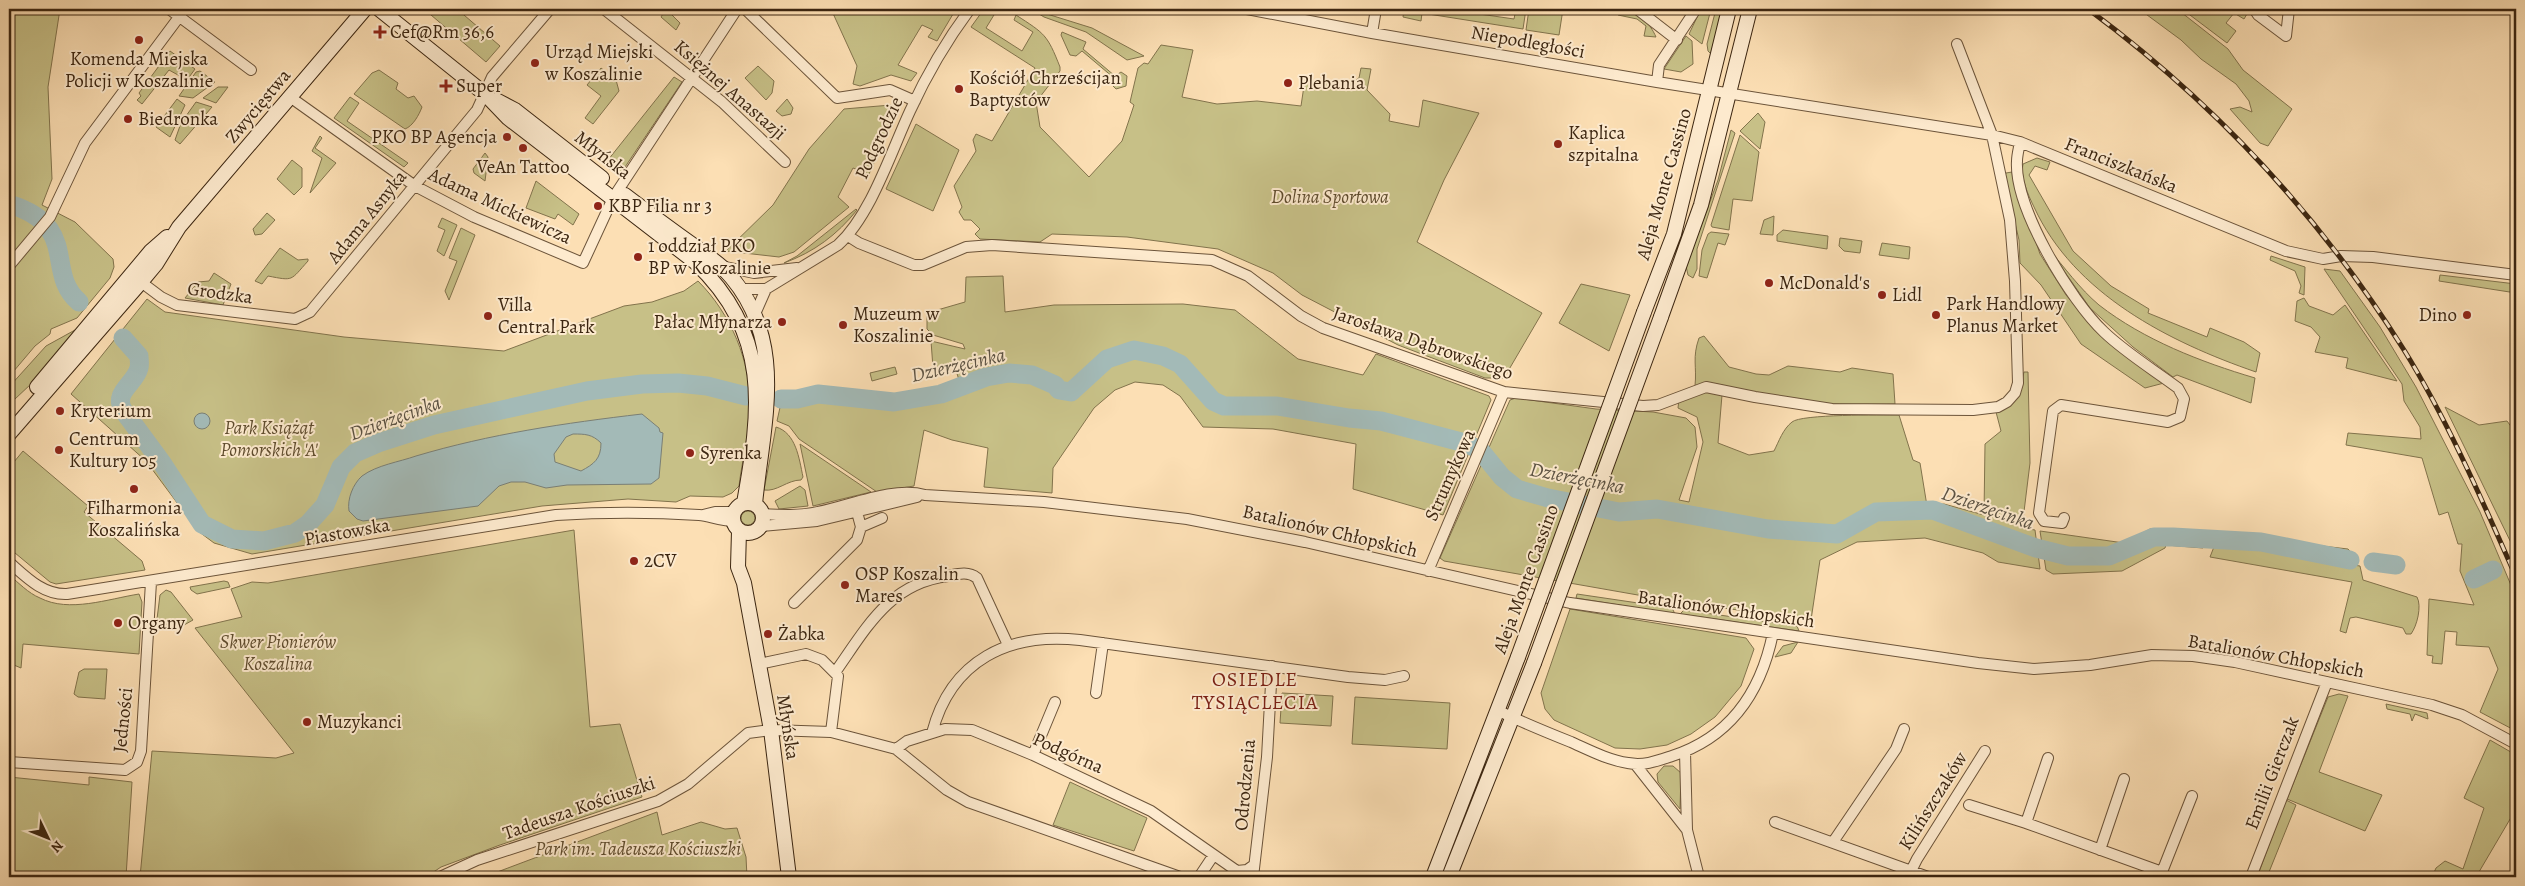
<svg xmlns="http://www.w3.org/2000/svg" width="2525" height="886" viewBox="0 0 2525 886" font-family="Alegreya,serif">
	<rect width="100%" height="100%" fill="#fcdfb4"/>
	<filter id="stains"><feTurbulence type="fractalNoise" baseFrequency=".004" numOctaves="4"/><feColorMatrix values="0 0 0 0 .2 0 0 0 0 .09 0 0 0 0 .02 0 0 0 .5 -.17"/></filter>
	<radialGradient id="worn" r=".72"><stop offset=".6" stop-color="#630" stop-opacity="0"/><stop offset="1" stop-color="#630" stop-opacity=".3"/></radialGradient>
	<path fill="#c7c087" stroke="#82734c" d="M9,9H60L48,87L52,179L42,205L75,222L113,259L114,267L110,278L77,318L51,329L50,334L35,346L13,372L9,368Z
		M424,9H457L500,46L486,62Z
		M666,9L680,23L676,30L661,17Z
		M831,9H956L937,41L928,37L933,30L922,25L898,65L917,73L911,81L891,75L860,86L853,84L857,66Z
		M984,9L1009,10L1005,14L997,10L986,28L1022,51L1033,32L1014,20L1016,15C1045,34 1047,34 1060,67V71L1036,102L1040,127L1089,177L1122,141L1134,105L1130,102L1138,68L1144,63L1148,64L1161,45L1193,50L1182,97L1217,104L1257,101L1301,106L1305,79L1347,86L1359,78L1361,68L1371,69L1367,90L1390,114L1389,121L1419,127L1423,100L1479,113L1444,180L1417,242L1542,313L1504,378H1485L1398,345L1302,295L1273,273L1218,249L1127,237L1052,234L1040,242L980,239L975,234L980,229L971,220H964L959,212L962,207L954,186L976,151L973,140L976,134L992,141L1035,68L971,27Z
		M1031,9L1092,28L1144,56L1127,60L1086,32L1044,17Z
		M1404,9H1445L1514,19L1516,9H1526L1523,29L1422,13L1421,21L1403,17Z
		M1529,9H1563L1559,35L1526,30Z
		M1620,9C1637,9 1650,23 1656,37L1644,36L1646,26L1637,19L1618,15Z
		M1701,9H1711L1702,44L1689,34Z
		M1716,9H1723L1712,55L1708,51L1707,44Z
		M2139,9H2177L2228,49L2243,70L2292,109L2268,146L2260,143L2230,109L2240,107L2252,112L2249,101L2236,84L2201,59L2181,40Z
		M2182,9H2246L2247,14L2244,19L2234,13L2226,23L2236,31L2227,43Z
		M1062,32L1086,42L1083,49L1115,76L1121,72L1127,76L1126,86L1116,89L1112,85L1114,78L1082,51L1076,56L1070,55L1061,35Z
		M1686,36L1692,41L1693,64L1681,72L1664,69Z
		M170,51L195,69L187,80L169,70L142,104L137,100L141,96L139,93Z
		M758,66L774,81L772,93L766,100L745,78Z
		M601,68L616,80L619,91L593,124L585,118L601,96L587,85Z
		M379,70L398,83L396,89L408,98L414,96L422,107C419,115 413,126 405,129L354,94L372,73Z
		M200,71L215,82L193,98L179,96L196,72Z
		M674,77L682,82L619,176L604,165Z
		M218,87H228L216,103L203,98Z
		M350,97L359,103L347,121L408,163L404,167L334,118Z
		M177,99L185,105L170,137L156,127Z
		M787,99L793,108L791,114L782,116L776,111Z
		M196,102L212,107L180,144L175,140L181,123Z
		M891,105L896,113L869,174L853,168L838,197L849,207L794,252L779,257L726,251L773,205L809,149L844,109Z
		M1758,113L1765,122L1760,149L1740,131Z
		M916,124L959,150L933,211L886,189Z
		M1731,130L1735,133L1697,249V269L1693,278L1688,275L1686,266L1718,180Z
		M1740,135L1759,152L1752,201L1733,199L1729,230L1712,227L1711,225Z
		M320,136L322,138L315,148L336,163L310,193L322,158L312,151Z
		M485,153L488,157L485,181L474,173L473,169Z
		M2037,158L2050,162L2047,170L2035,166L2029,175L2073,251L2111,286L2149,309L2148,313L2207,337L2210,328L2244,342L2260,353L2256,372C2169,342 2074,294 2034,207C2028,195 2020,176 2023,164Z
		M292,160L302,168V187L294,195L277,179Z
		M2012,172L2040,254L2066,295L2095,329L2164,383L2145,388L2081,344L2041,285L2020,263L2019,240L2004,176L2006,173Z
		M536,181L579,214L573,225L558,214L555,219L526,208Z
		M856,209L857,210C837,235 814,252 784,263L797,256Z
		M267,213L275,220L262,234L255,235L253,229Z
		M1774,216L1773,235L1760,234L1764,220Z
		M442,218L457,225L444,256L437,251L445,230L438,227Z
		M461,228L475,235L449,300L445,291L457,261L449,258Z
		M1783,230L1828,236L1827,249L1777,241V235Z
		M1711,232L1729,234L1725,245L1718,243L1707,278L1699,276L1702,250L1708,234Z
		M1840,238L1862,241L1860,253L1844,251L1839,246Z
		M1882,243L1910,247L1909,259L1879,255Z
		M280,248L298,260L308,259V261C290,281 294,281 268,276L262,284L255,281Z
		M2048,248C2064,267 2080,289 2099,305C2144,340 2201,362 2255,378L2251,403L2177,375L2173,377L2133,347L2090,308Z
		M2271,256L2305,267L2304,295L2299,293L2301,286L2295,271L2270,260Z
		M2324,269L2340,271L2380,327L2416,387L2480,512L2516,597V731L2480,712L2498,669L2489,647L2456,645L2457,632L2445,631L2442,664L2432,663L2433,656L2427,655L2429,599L2474,605L2460,571L2462,544H2458L2448,512L2439,515L2422,458L2346,445L2348,433L2421,439L2420,427L2404,401L2402,384Z
		M214,273L231,284L223,305L185,298L198,282L209,281Z
		M2440,275L2516,284V293L2439,281Z
		M1003,276L1005,312L1054,305L1183,304L1235,310L1298,359L1363,375L1376,354L1489,396L1491,400L1443,515L1353,489L1356,444L1273,429L1203,427L1180,396L1163,385L1135,382L1115,390L1094,408L1053,468L1052,493L984,487L988,448L952,440L924,430L914,486L877,492L799,439L789,426L777,421L783,394L906,401L934,398L972,381L971,376L959,380L954,364L933,368L931,341L965,349L963,344L933,335L927,329V313L965,302L966,277Z
		M698,281C731,314 751,361 750,409C749,434 742,461 739,486L732,493L723,497L690,496L676,502L628,499L542,506L252,554L214,543L198,531L146,461L71,394L147,299L165,312L344,337L504,351L624,306L652,302L684,291Z
		M1581,284L1630,295L1609,351L1559,323Z
		M2304,298L2309,306L2333,315L2345,305L2397,381L2346,368L2348,358L2315,352L2320,337L2311,327L2295,321L2297,301Z
		M75,330L77,331L48,368L15,399L9,393V387L46,346Z
		M1704,336L1729,367L1756,374L1769,375L1788,366L1840,372L1852,368L1893,374L1895,404C1849,405 1792,405 1747,392C1730,388 1712,379 1695,386C1697,366 1692,358 1699,338Z
		M895,367L897,374L872,381L870,373Z
		M2024,372H2028L2030,463L2022,528L2035,530L2040,569L1998,562L1983,553L1925,538L1857,542L1820,560L1811,620L1672,601L1444,561L1440,558L1510,400L1516,398L1596,409L1653,412L1686,418L1695,427L1697,447L1679,500L1689,502L1703,442L1697,417L1678,408L1679,399L1708,391L1722,395L1718,443L1749,455L1774,451C1779,441 1783,429 1792,422C1801,414 1882,415 1899,415L1913,460L1920,463L1927,506L1944,504L1984,515L1985,444L2001,431L1996,412C2021,404 2018,395 2024,372Z
		M2445,407L2479,425L2507,421L2516,433V553Z
		M776,427C796,433 799,458 803,477L801,480C787,480 777,492 764,490Z
		M800,444L871,492L813,506Z
		M23,451L88,506L84,512L142,561L145,570L56,584L50,582L9,548V468Z
		M800,486L805,490L808,506L779,509L775,501Z
		M741 518a7 7 0 1 1 14 0a7 7 0 1 1-14 0Z
		M2150,529L2208,533L2203,548L2166,545L2165,548L2122,571L2053,574L2046,570L2040,531L2124,543Z
		M574,530L590,727L620,724L642,797L500,845L441,867L426,877H140L152,751L276,758L294,753L195,628L242,617L231,589L252,582L268,583Z
		M2219,534L2348,549L2355,557L2353,565L2360,566L2363,580L2417,597C2422,606 2417,626 2411,634H2406L2403,628L2356,617L2350,618L2346,633L2340,631L2352,582L2210,557Z
		M9,575C19,583 28,593 40,598C69,613 108,599 139,594L142,602L139,654L23,644L21,668L9,663Z
		M224,581L228,582L230,587L197,594L191,590L190,587Z
		M166,590L171,592L193,620L175,630L157,619L160,595Z
		M1577,594L1672,608L1675,614L1576,598Z
		M1570,609L1746,638L1754,649L1741,686L1715,717L1691,734L1667,745L1640,749L1615,748L1554,720L1545,709L1541,693Z
		M1684,610L1797,626L1799,631L1680,614Z
		M1798,642L1791,653L1775,657L1783,646Z
		M84,669H107L105,699L78,697L74,694L79,672Z
		M1282,693L1333,696L1331,726L1280,723Z
		M2339,694L2348,696L2319,772L2382,795L2365,831L2287,799L2328,697Z
		M1355,697L1450,703L1447,749L1352,744Z
		M2386,704L2427,713L2428,719L2415,714L2412,721L2410,714L2387,709Z
		M2490,740L2516,755V809L2476,877H2432L2436,868L2445,861L2463,869L2484,808L2464,798Z
		M1664,766H1673L1681,773L1680,809L1658,782L1657,774Z
		M9,777L89,785V777L132,782L126,877H9Z
		M1070,782L1147,818L1134,851L1053,825Z
		M2286,800L2296,805L2267,877H2257Z
		M657,812L662,835L701,822L725,829L737,828L746,857L747,877H484Z"/>
	<path fill="#a3bab7" stroke="#7a7f75" fill-rule="evenodd" d="M827,387L854,398L824,400L818,394L819,389Z
		M194 421a8 8 0 1 1 16 0a8 8 0 1 1-16 0Z
		M642,414L659,428L660,432L663,433L659,478L651,484L567,485L546,488L525,482H511L499,486L478,506L363,521L357,519L349,511C347,499 353,484 362,476C377,465 399,462 416,456C490,434 565,423 642,414ZM573,434C585,434 592,434 601,443C601,459 594,464 581,471L555,462L554,454L566,437Z"/>
	<g fill="none" stroke-linecap="round" stroke-linejoin="round">
		<path stroke="#a3bab7" stroke-width="19" d="M9,204C81,226 44,272 79,302
			M123,338L139,356C139,359 140,364 139,368C135,384 113,392 123,410L162,463L202,524L232,539L264,541L295,533L308,524L325,505L341,467L355,453L378,443L434,425L587,391L642,384L678,383L707,386L746,396
			M781,399H797L818,394L894,402L941,394L986,377L1009,373L1032,375L1055,385L1059,390L1071,392L1107,359L1134,350L1163,356L1180,364L1213,401L1224,406H1277L1349,418L1381,421L1465,443L1480,450L1502,477L1517,489L1548,498L1619,512L1657,509L1768,529L1837,534L1876,512L1933,510L2036,548L2068,556H2109L2154,537H2173L2261,542L2350,560
			M2373,562L2396,565
			M2474,579L2493,570"/>
		<g stroke="#6c543a" stroke-width="12">
			<path id="street" d="M169,9L251,70
				M604,9L722,102L785,162
				M745,9L837,98L890,90L915,101
				M1247,9L1372,33L1657,82L1992,135L2020,142L2286,251L2323,259L2341,256L2373,257L2516,275
				M1637,9L1677,40
				M2254,9L2258,15L2286,36L2289,9
				M1372,33L1376,9
				M1657,82L1659,65L1696,9
				M290,97L415,186L474,217L583,263L613,198L737,9
				M2020,142C2019,148 2017,155 2017,161C2014,208 2071,301 2104,332C2126,353 2154,370 2178,388L2184,399L2180,417L2168,422L2061,405L2053,411L2039,513L2044,521L2062,523L2064,518
				M848,236L859,243L914,265H923L966,247L992,245L1212,260L1248,276L1301,316L1323,328L1504,392L1643,406L1658,405L1706,387L1755,397L1832,409L1973,410L1998,407L2007,402L2015,393L2018,383L2015,281L2010,220L1992,135L1957,44
				M9,266L50,217L85,143L185,9
				M721,266L754,273L797,268
				M137,279L161,297L177,305L295,319L310,312L477,110L492,77L550,9
				M740,289H766L838,245C871,215 891,152 910,111C926,76 947,40 970,9
				M755,314L766,289
				M2516,411V415
				M763,514C781,515 800,516 818,512C850,506 893,486 925,495L1044,502L1187,519L1305,542L1570,603L1978,663L2034,669L2090,665L2152,655L2193,656L2235,662L2432,705L2462,715L2516,744
				M703,515L715,512H734
				M761,526L817,521L917,497
				M861,527L882,518
				M9,562C26,577 43,595 67,594L556,515C604,512 651,512 699,515C710,516 720,521 733,521
				M1428,571L1504,392
				M794,603L857,540L861,527L857,512
				M759,664L806,654L822,660L838,676L831,732
				M836,671C867,627 890,583 948,576C958,574 968,571 977,578L1008,645
				M1096,693L1103,643
				M1497,710C1521,722 1546,732 1571,742C1589,750 1608,760 1628,763C1644,766 1657,761 1672,756C1731,737 1761,692 1773,633
				M932,733C951,660 1009,632 1080,640L1348,677L1385,680L1404,676
				M896,749L907,741L945,729L972,730L1033,755L1151,811L1237,871L1247,870L1254,865
				M1685,752L1687,830L1699,877
				M1033,755L1055,702
				M9,762L125,770L137,762L141,751L151,582
				M1635,764L1687,830
				M1969,805L2026,823L2162,872
				M1775,822L1928,877
				M2026,823L2048,758
				M1833,842L1896,749L1904,729
				M2100,850L2124,779
				M440,877L477,860L658,801L688,784L748,733L771,730L831,732L896,749L947,790L968,802L1180,877
				M1199,877L1213,856
				M1253,877L1267,757L1272,666
				M1908,877L1917,859L1985,751
				M2160,877L2192,796
				M2251,877L2327,682"/>
		</g>
		<g stroke="#3c2611" stroke-width="16">
			<path id="secondary" d="M379,9L485,94L508,118L695,262C771,334 761,409 744,503
				M496,100L515,110L602,178
				M625,195C646,211 668,227 690,243C701,251 713,259 723,268C790,336 763,421 755,504
				M1644,312L1674,234L1729,9
				M1661,317L1701,205L1750,9
				M37,387L151,251L167,237
				M9,434L141,282L156,264L179,227L365,9
				M733 518a15 15 0 1 1 30 0a15 15 0 1 1-30 0Z
				M739,531L738,567L744,583L771,730L789,877
				M1433,877L1518,657
				M1449,877L1534,663"/>
		</g>
		<use href="#street" stroke="#fdeace" stroke-width="10"/>
		<use href="#secondary" stroke="#fdeace" stroke-width="14"/>
		<g stroke="#3c2611" stroke-width="5">
			<path id="rail" d="M2088,9C2215,103 2320,216 2404,350C2448,421 2482,500 2516,577"/>
		</g>
		<use href="#rail" stroke="#fdeace" stroke-width="3" stroke-dasharray="9" stroke-linecap="butt"/>
		<g stroke="#3c2611" stroke-width="16" stroke-linecap="butt">
			<path id="secondary-bridge" d="M1518,657L1644,312
				M1534,663L1661,317"/>
		</g>
		<use href="#secondary-bridge" stroke="#fdeace" stroke-width="14"/>
	</g>
	<g fill="#8f2418" stroke="#fdeace" stroke-width="2">
		<path d="M377.5 24.5h5v5h5v5h-5v5h-5v-5h-5v-5h5z"/>
		<circle cx="139" cy="40" r="5"/>
		<circle cx="535" cy="63" r="5"/>
		<circle cx="1288" cy="83" r="5"/>
		<path d="M443.5 78.5h5v5h5v5h-5v5h-5v-5h-5v-5h5z"/>
		<circle cx="959" cy="89" r="5"/>
		<circle cx="128" cy="119" r="5"/>
		<circle cx="507" cy="137" r="5"/>
		<circle cx="1558" cy="144" r="5"/>
		<circle cx="523" cy="148" r="5"/>
		<circle cx="598" cy="206" r="5"/>
		<circle cx="638" cy="257" r="5"/>
		<circle cx="1769" cy="283" r="5"/>
		<circle cx="1882" cy="295" r="5"/>
		<circle cx="1936" cy="315" r="5"/>
		<circle cx="2467" cy="315" r="5"/>
		<circle cx="488" cy="316" r="5"/>
		<circle cx="782" cy="322" r="5"/>
		<circle cx="843" cy="325" r="5"/>
		<circle cx="60" cy="411" r="5"/>
		<circle cx="59" cy="450" r="5"/>
		<circle cx="690" cy="453" r="5"/>
		<circle cx="134" cy="489" r="5"/>
		<circle cx="634" cy="561" r="5"/>
		<circle cx="845" cy="585" r="5"/>
		<circle cx="118" cy="623" r="5"/>
		<circle cx="768" cy="634" r="5"/>
		<circle cx="307" cy="722" r="5"/>
	</g>
	<g text-anchor="middle" dominant-baseline="central" stroke-width="4" stroke-linejoin="round" paint-order="stroke">
		<g font-size="19" fill="#3c2611" stroke="#fdeace" text-anchor="start">
			<text x="390" y="32">Cef@Rm 36,6</text>
			<text x="545" y="52">Urząd Miejski<tspan x="545" dy="22">w Koszalinie</tspan></text>
			<text x="139" y="59" text-anchor="middle">Komenda Miejska<tspan x="139" dy="22">Policji w Koszalinie</tspan></text>
			<text x="969" y="78">Kościół Chrześcijan<tspan x="969" dy="22">Baptystów</tspan></text>
			<text x="1298" y="83">Plebania</text>
			<text x="456" y="86">Super</text>
			<text x="138" y="119">Biedronka</text>
			<text x="1568" y="133">Kaplica<tspan x="1568" dy="22">szpitalna</tspan></text>
			<text x="497" y="137" text-anchor="end">PKO BP Agencja</text>
			<text x="523" y="167" text-anchor="middle">VeAn Tattoo</text>
			<text x="608" y="206">KBP Filia nr 3</text>
			<text x="648" y="246">1 oddział PKO<tspan x="648" dy="22">BP w Koszalinie</tspan></text>
			<text x="1779" y="283">McDonald's</text>
			<text x="1892" y="295">Lidl</text>
			<text x="1946" y="304">Park Handlowy<tspan x="1946" dy="22">Planus Market</tspan></text>
			<text x="498" y="305">Villa<tspan x="498" dy="22">Central Park</tspan></text>
			<text x="853" y="314">Muzeum w<tspan x="853" dy="22">Koszalinie</tspan></text>
			<text x="2457" y="315" text-anchor="end">Dino</text>
			<text x="772" y="322" text-anchor="end">Pałac Młynarza</text>
			<text x="70" y="411">Kryterium</text>
			<text x="69" y="439">Centrum<tspan x="69" dy="22">Kultury 105</tspan></text>
			<text x="700" y="453">Syrenka</text>
			<text x="134" y="508" text-anchor="middle">Filharmonia<tspan x="134" dy="22">Koszalińska</tspan></text>
			<text x="644" y="561">2CV</text>
			<text x="855" y="574">OSP Koszalin<tspan x="855" dy="22">Mares</tspan></text>
			<text x="128" y="623">Organy</text>
			<text x="778" y="634">Żabka</text>
			<text x="317" y="722">Muzykanci</text>
		</g>
		<g font-size="19" fill="#3c2611" stroke="#fdeace">
			<text transform="translate(1528 42) rotate(10)">Niepodległości</text>
			<text transform="translate(730 90) rotate(41)">Księżnej Anastazji</text>
			<text transform="translate(258 106) rotate(-50)">Zwycięstwa</text>
			<text transform="translate(879 138) rotate(-65)">Podgrodzie</text>
			<text transform="translate(603 155) rotate(38)">Młyńska</text>
			<text transform="translate(2121 165) rotate(22)">Franciszkańska</text>
			<text transform="translate(1664 184) rotate(-74)">Aleja Monte Cassino</text>
			<text transform="translate(500 206) rotate(25)">Adama Mickiewicza</text>
			<text transform="translate(367 217) rotate(-51)">Adama Asnyka</text>
			<text transform="translate(220 293) rotate(8)">Grodzka</text>
			<text transform="translate(1423 343) rotate(19)">Jarosława Dąbrowskiego</text>
			<text transform="translate(1450 475) rotate(-66)">Strumykowa</text>
			<text transform="translate(1330 531) rotate(13)">Batalionów Chłopskich</text>
			<text transform="translate(347 532) rotate(-10)">Piastowska</text>
			<text transform="translate(1526 579) rotate(-70)">Aleja Monte Cassino</text>
			<text transform="translate(1726 609) rotate(8)">Batalionów Chłopskich</text>
			<text transform="translate(2276 656) rotate(10)">Batalionów Chłopskich</text>
			<text transform="translate(123 720) rotate(-84)">Jedności</text>
			<text transform="translate(788 727) rotate(81)">Młyńska</text>
			<text transform="translate(1068 753) rotate(24)">Podgórna</text>
			<text transform="translate(2272 773) rotate(-69)">Emilii Gierczak</text>
			<text transform="translate(1245 785) rotate(-85)">Odrodzenia</text>
			<text transform="translate(1933 801) rotate(-58)">Kilińszczaków</text>
			<text transform="translate(579 808) rotate(-19)">Tadeusza Kościuszki</text>
		</g>
		<g font-size="19" font-style="italic" fill="#5f4c2e" stroke="#fdeace">
			<text x="1330" y="197">Dolina Sportowa</text>
			<text x="269" y="428">Park Książąt<tspan x="269" dy="22">Pomorskich 'A'</tspan></text>
			<text x="278" y="642">Skwer Pionierów<tspan x="278" dy="22">Koszalina</tspan></text>
			<text x="638" y="849">Park im. Tadeusza Kościuszki</text>
		</g>
		<g font-size="20" font-style="italic" fill="#5b5243" stroke="#fdeace">
			<text transform="translate(958 365) rotate(-13)">Dzierżęcinka</text>
			<text transform="translate(395 418) rotate(-20)">Dzierżęcinka</text>
			<text transform="translate(1577 478) rotate(11)">Dzierżęcinka</text>
			<text transform="translate(1988 508) rotate(19)">Dzierżęcinka</text>
		</g>
		<g font-size="20" letter-spacing="1" fill="#7a1f14" stroke="#fdeace">
			<text x="1255" y="679">OSIEDLE<tspan x="1255" dy="23">TYSIĄCLECIA</tspan></text>
		</g>
	</g>
	<rect width="2525" height="886" fill="none" stroke="#fcdfb4" stroke-width="30"/>
	<rect x="10" y="10" width="2505" height="866" fill="none" stroke="#3c2611" stroke-width="2.5"/>
	<rect x="15" y="15" width="2495" height="856" fill="none" stroke="#3c2611"/>
	<g transform="translate(48 838) rotate(133)" stroke="#fdeace" stroke-width="4" paint-order="stroke">
	<path d="M0-4L9 19L0 12L-9 19Z" fill="#3c2611"/>
	<text y="-8" font-size="14" font-weight="bold" text-anchor="middle" fill="#3c2611">N</text>
	</g>
	<rect width="100%" height="100%" filter="url(#stains)"/>
	<rect width="100%" height="100%" fill="url(#worn)"/>
</svg>
